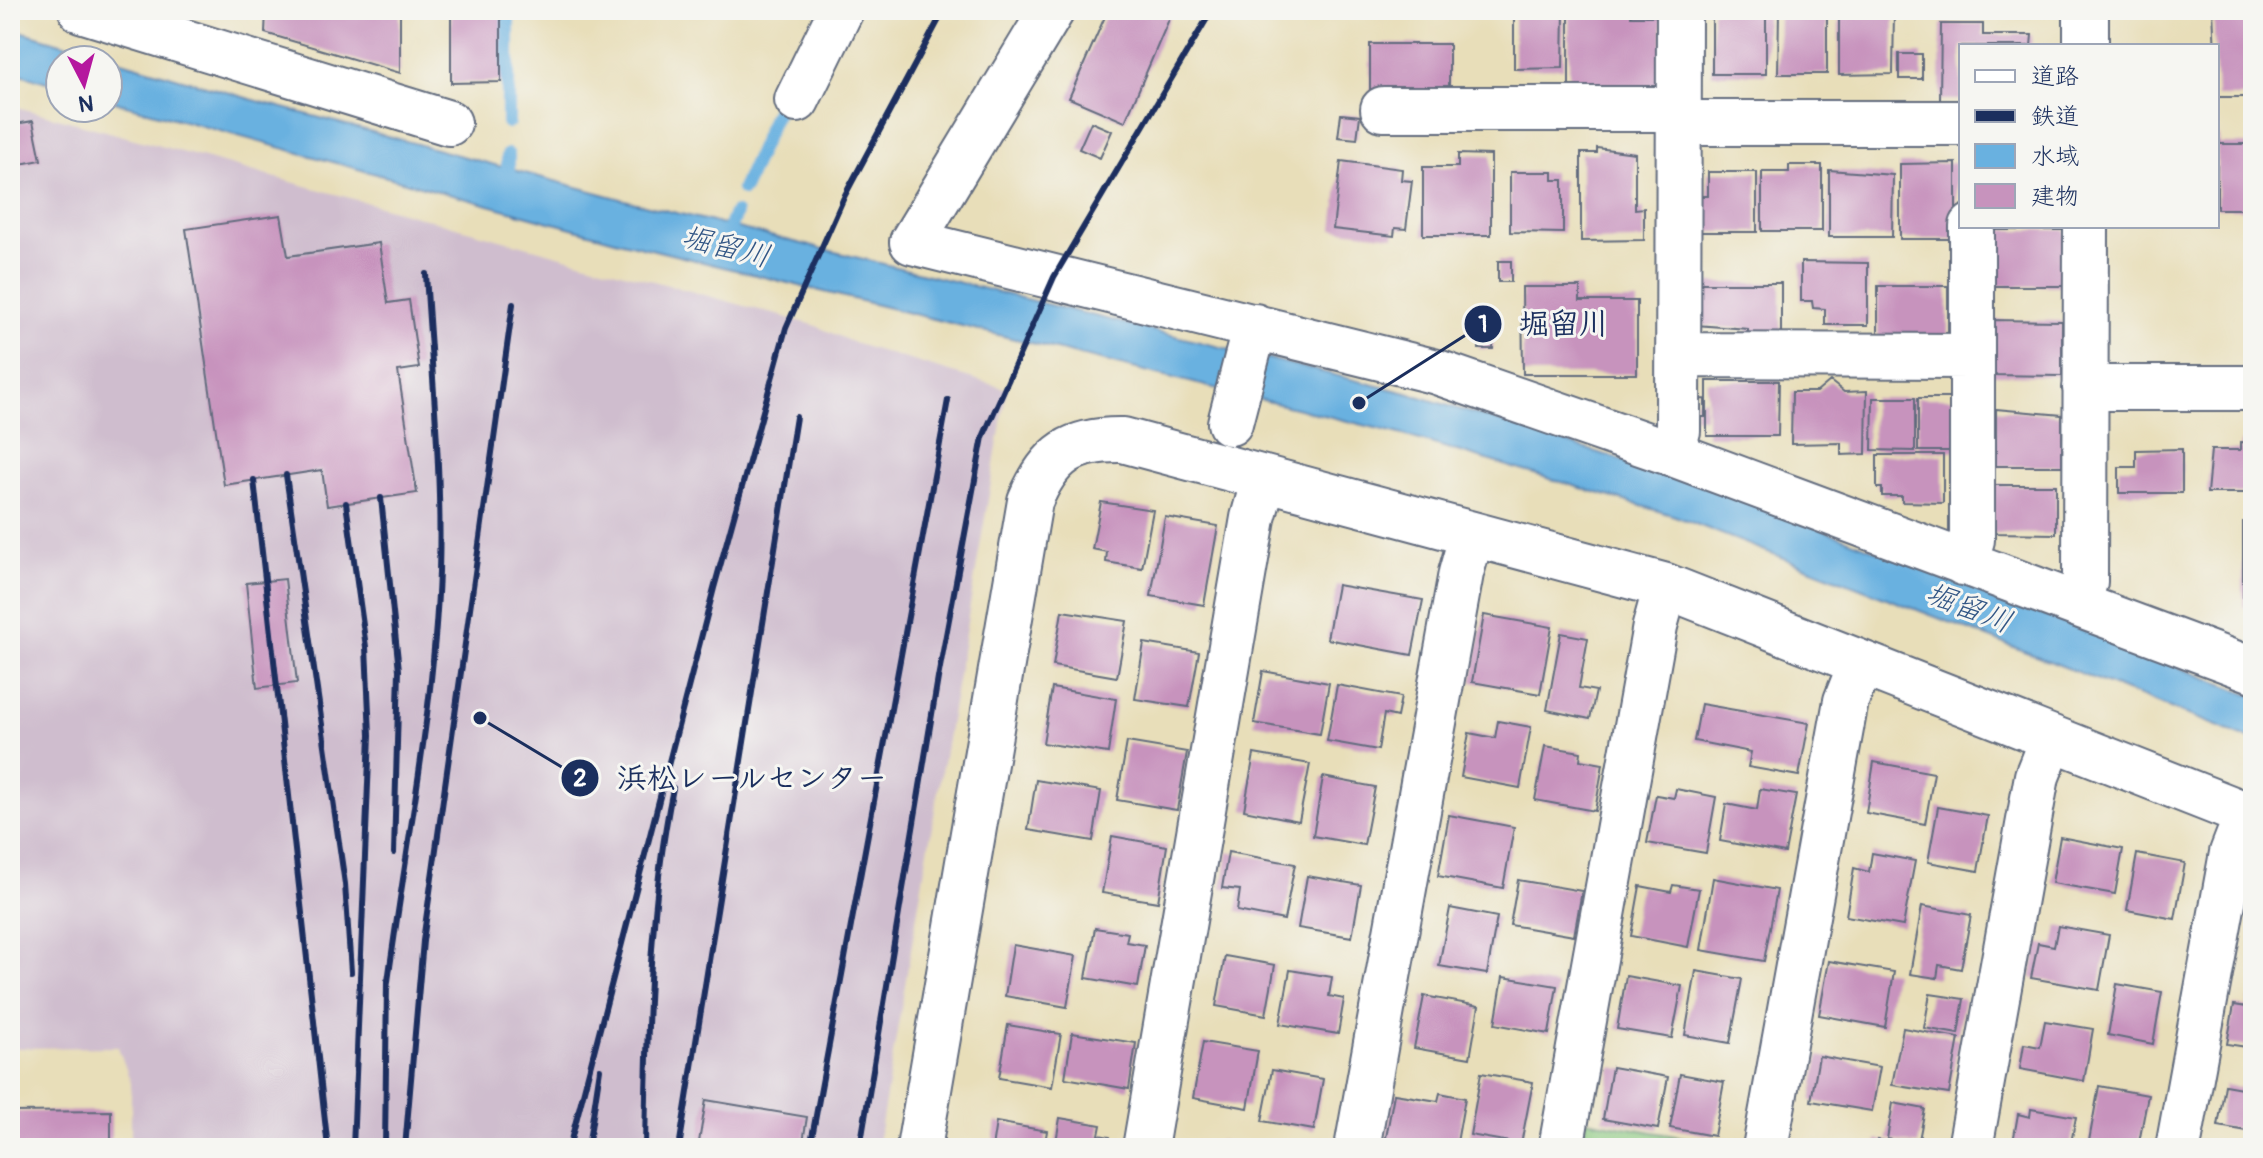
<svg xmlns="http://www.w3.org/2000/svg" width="2263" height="1158" viewBox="0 0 2263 1158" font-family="Pangolin,'Klee One',sans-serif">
	<rect width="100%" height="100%" fill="#f6f6f2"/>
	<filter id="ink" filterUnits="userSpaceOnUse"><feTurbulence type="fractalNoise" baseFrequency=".0125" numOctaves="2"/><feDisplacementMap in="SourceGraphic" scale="16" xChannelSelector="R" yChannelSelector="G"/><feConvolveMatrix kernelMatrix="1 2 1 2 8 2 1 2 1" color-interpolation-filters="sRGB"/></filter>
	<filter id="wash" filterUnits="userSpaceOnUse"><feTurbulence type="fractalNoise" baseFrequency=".006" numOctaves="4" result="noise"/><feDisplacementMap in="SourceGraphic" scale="32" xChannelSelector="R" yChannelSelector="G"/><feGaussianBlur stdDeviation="1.8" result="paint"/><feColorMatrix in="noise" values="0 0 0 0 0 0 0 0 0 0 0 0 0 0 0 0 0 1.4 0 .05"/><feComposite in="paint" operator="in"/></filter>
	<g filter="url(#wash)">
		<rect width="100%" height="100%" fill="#e8deb9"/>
		<path fill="#cfbdce" d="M10,105L814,325L856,344L1007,389L877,1148H131V1083L118,1047L10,1048Z"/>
		<path fill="#8ac87e" stroke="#527c6e" stroke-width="2" d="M1586,1120L1741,1148H1581Z"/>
		<path fill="#69b1e0" stroke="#42709f" stroke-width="2" d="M10,28L250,99L636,203L1411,394L1730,494L2253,696V740L1675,516L1400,434L626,243L108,100V60H60V86L10,71Z"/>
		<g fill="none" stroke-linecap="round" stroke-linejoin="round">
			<path stroke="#69b1e0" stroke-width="14" d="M508,122V10
				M508,186V155
				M743,189L777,110
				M724,243L735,213"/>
		</g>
		<g id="blocks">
			<path fill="#c793bd" d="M266,10H400V73L265,33Z
				M451,10H501V82L451,83Z
				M1101,10H1173L1125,122L1069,98L1107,12Z
				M1514,10H1564L1563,68L1514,69Z
				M1569,10H1631V16H1662V89L1569,88Z
				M1766,10V74H1712V11Z
				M2213,10H2253V97H2217Z
				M1779,11H1827V74H1778Z
				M1839,11H1894L1893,74L1839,75Z
				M1941,24H1983V35H2032L2031,46H1961V100H1940Z
				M1370,44H1449V91H1370Z
				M1899,54H1922V79H1899Z
				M1341,114L1360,116L1357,139L1338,137Z
				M33,121L41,160L10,166V125Z
				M1091,122L1112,131L1100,158L1079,149Z
				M2217,128L2220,144H2253V209H2217Z
				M1597,148L1635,153V209L1644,208V240L1581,241V153H1597Z
				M1458,154L1491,155V235H1423V167H1458Z
				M1341,161L1402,169L1401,180L1412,181L1406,229L1395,228L1394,236L1333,229Z
				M1956,163V239H1900V164Z
				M1789,165H1822V231H1762V172H1789Z
				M1829,170L1893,175L1892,237H1829Z
				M1510,172H1553V180H1563V233L1510,232Z
				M1708,172H1757V232H1700V196H1708Z
				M281,215L288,256L379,243L388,303L409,300L419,368L398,371L417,493L327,506L322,470L224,485L186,229Z
				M1987,230H2065V286H1987Z
				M1498,261H1511V282H1498Z
				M1801,262L1868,263V325H1825V309L1813,308L1812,301H1801Z
				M1696,283H1781V335H1748V329L1696,325Z
				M1878,286H1948V340H1878Z
				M1522,287H1580V301H1637V374H1523Z
				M1479,319H1494L1493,349H1479Z
				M1989,320L2062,321V376L1989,375Z
				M1707,381H1779L1778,436H1707Z
				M1830,381L1844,392L1867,391L1866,454L1841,455V443L1791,444L1792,392H1817Z
				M1873,398H1915V451L1872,450Z
				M1918,398H1961L1960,451H1918Z
				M1705,399V417H1695V400Z
				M1996,409L2062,415V466H1996Z
				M2240,442L2253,443V493H2207L2211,450H2240Z
				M2182,449V493H2119V467H2136V450Z
				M1877,455H1943V503L1902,502V496H1882V488H1877Z
				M1994,485H2056V534L1993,533Z
				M1101,502L1153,510L1142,568L1106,562L1107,552L1092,549Z
				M1165,517L1218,526L1204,605L1151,596Z
				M2243,522L2253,523V607H2243Z
				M285,579L297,683L257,688L246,583Z
				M1337,585L1423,600L1412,655L1327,639Z
				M1062,611L1127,621L1117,677L1053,666Z
				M1484,615L1552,627L1540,694L1472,682Z
				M1561,633L1588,638L1579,688L1596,691L1590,719L1547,710Z
				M1144,643L1199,652L1189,707L1135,699Z
				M1263,671L1329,683L1320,734L1254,723Z
				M1337,685L1401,697L1397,717L1384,714L1378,750L1327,741Z
				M1052,688L1116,699L1108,753L1043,743Z
				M1701,704L1809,723L1799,776L1748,767L1751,752L1694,741Z
				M1498,721L1531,727L1520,788L1461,777L1469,733L1495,738Z
				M1127,742L1187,752L1177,810L1117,800Z
				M1545,746L1581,752L1580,760L1603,764L1595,811L1535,800Z
				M1254,754L1310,764L1299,821L1244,810Z
				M1874,762L1934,773L1925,824L1866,813Z
				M1323,777L1375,787L1364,845L1313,836Z
				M1036,780L1101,791L1093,841L1028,830Z
				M1676,789L1716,797L1706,853L1647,843L1656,795L1674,798Z
				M1760,789L1796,795L1785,853L1720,841L1726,804L1757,810Z
				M1938,807L1988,816L1978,871L1928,862Z
				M1449,815L1514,827L1503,888L1438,876Z
				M1112,836L1167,846L1158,902L1102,893Z
				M2060,837L2123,849L2115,894L2052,883Z
				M1228,852L1295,864L1284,920L1237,911L1240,890L1222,888Z
				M1872,853L1915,861L1903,926L1846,916L1854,868L1869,872Z
				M2137,854L2185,863L2175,919L2127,910Z
				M1307,876L1361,885L1352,937L1298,928Z
				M1713,878L1777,890L1764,961L1701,950Z
				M1518,880L1582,891L1574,936L1510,925Z
				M1673,885L1699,889L1688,947L1631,936L1640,886L1671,892Z
				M1922,906L1971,915L1961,969L1939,965L1937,978L1910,974Z
				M1450,908L1497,917L1487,974L1439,966Z
				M2058,926L2109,935L2099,990L2031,978L2038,943L2054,946Z
				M1095,928L1128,933L1126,942L1145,945L1138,987L1086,978Z
				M1013,945L1076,956L1067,1007L1005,996Z
				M1225,956L1275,965L1266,1015L1216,1006Z
				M1829,961L1894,972L1885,1027L1819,1015Z
				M1290,970L1332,977L1329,996L1344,999L1338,1034L1280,1024Z
				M1696,971L1742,979L1730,1043L1685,1035Z
				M1626,976L1682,986L1672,1038L1617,1029Z
				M1503,977L1557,986L1549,1034L1495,1024Z
				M2117,984L2162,992L2153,1044L2108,1035Z
				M1930,994L1964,999L1958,1034L1924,1028Z
				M1424,996L1479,1006L1470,1058L1414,1048Z
				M2249,998H2253V1048L2227,1044L2234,1005L2247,1007Z
				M2045,1021L2093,1029L2084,1081L2020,1069L2024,1044L2040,1047Z
				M1008,1025L1061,1034L1052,1087L999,1078Z
				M1903,1028L1959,1038L1949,1094L1892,1085Z
				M1072,1033L1136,1043L1129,1089L1065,1078Z
				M1203,1042L1258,1051L1248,1108L1193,1098Z
				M1819,1056L1880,1067L1872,1111L1811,1101Z
				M1612,1067L1668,1077L1658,1129L1603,1119Z
				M1272,1070L1323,1079L1314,1130L1262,1121Z
				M1481,1073L1533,1082L1521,1144L1470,1135Z
				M1680,1074L1724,1082L1714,1136L1670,1128Z
				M2225,1085L2253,1090V1132L2218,1126Z
				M2099,1086L2148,1095L2138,1148L2089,1141Z
				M1440,1093L1465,1098L1456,1148H1414L1385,1143L1394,1094L1438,1101Z
				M706,1100L807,1117L802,1148H698Z
				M1893,1103L1925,1109L1918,1145L1887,1139Z
				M2031,1109L2076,1117L2070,1148H2012L2018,1114L2030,1117Z
				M111,1111V1148H10V1112Z
				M1060,1118L1101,1125L1099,1135L1110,1137L1108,1148H1055Z
				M996,1122L1047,1131L1044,1148H992Z
				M1219,1140L1242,1145V1148H1218Z
				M1877,1140L1914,1146L1913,1148H1875Z
				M1175,1143L1196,1146V1148H1174Z"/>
		</g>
	</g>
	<g filter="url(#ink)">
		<use href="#blocks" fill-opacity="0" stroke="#636c7e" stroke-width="2"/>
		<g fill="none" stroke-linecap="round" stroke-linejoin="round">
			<g stroke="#636c7e" stroke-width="48">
				<path id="minor" d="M81,10L449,123
					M1052,10L912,242L1437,372L1670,453L2253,670
					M2086,46V10
					M797,100L841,10
					M1383,109H1679
					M1679,123H1961
					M1678,355L1972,356
					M2085,388H2253
					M1230,423L1255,326
					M1670,453L1678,431L1679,10
					M1963,563L1972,540V226
					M2076,604L2085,582L2086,226
					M919,1148L1030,501C1050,454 1072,439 1123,440L1666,586L2253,817
					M1145,1148L1253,518L1264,479
					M1357,1148L1461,573L1472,534
					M1561,1148L1655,626L1666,586
					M1765,1148L1846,701L1861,663
					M1970,1148L2037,776L2052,738
					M2178,1148L2232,853L2247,814"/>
			</g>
			<use href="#minor" stroke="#fff" stroke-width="44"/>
			<path stroke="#1b2f5e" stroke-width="6" d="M286,475L345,884L351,972
				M254,480L328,1148
				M381,498L399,670L394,853
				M346,503L366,647L370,735L353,1148
				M387,989C405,851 434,712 439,572C442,473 432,373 426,274
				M385,1148L387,981
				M405,1148L423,941L513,304
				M569,1148L714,588L786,328L845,195L944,10
				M588,1148L600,1069
				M645,1148C647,1028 649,906 673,788
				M679,1148L796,417
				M810,1148L948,400
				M860,1148L938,678L983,437L1054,277L1212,10"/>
		</g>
	</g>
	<g text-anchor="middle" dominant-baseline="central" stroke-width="6" stroke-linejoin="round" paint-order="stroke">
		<g font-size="30" font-style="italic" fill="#325685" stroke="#f6f6f2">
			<text transform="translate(726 247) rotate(14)">堀留川</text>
			<text transform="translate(1969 608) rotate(21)">堀留川</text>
		</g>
	</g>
	<path fill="none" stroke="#1b2f5e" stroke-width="3" d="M1359 403L1483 324M480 718L580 778"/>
	<g fill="#1b2f5e" stroke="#f6f6f2" stroke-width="3">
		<circle cx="1359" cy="403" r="8"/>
		<circle cx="480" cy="718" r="8"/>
		<circle cx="1483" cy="324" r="20"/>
		<circle cx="580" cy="778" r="20"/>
	</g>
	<g font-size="24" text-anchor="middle" font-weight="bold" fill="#fff">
		<text x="1483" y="332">1</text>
		<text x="580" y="786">2</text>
	</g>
	<g font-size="30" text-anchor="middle" font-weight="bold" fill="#1b2f5e" stroke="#f6f6f2" stroke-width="6" stroke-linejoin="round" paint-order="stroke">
		<text x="1564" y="334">堀留川</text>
		<text x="752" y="788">浜松レールセンター</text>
	</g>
	<rect width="2263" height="1158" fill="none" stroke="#f6f6f2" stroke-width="40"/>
	<rect x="1959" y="44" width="260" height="184" fill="#f6f6f2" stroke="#9ea6b7" stroke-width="2"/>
	<rect x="1975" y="70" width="40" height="12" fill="#ffffff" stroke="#9ea6b7" stroke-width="2"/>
	<text x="2031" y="84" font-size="24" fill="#1b2f5e">道路</text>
	<rect x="1975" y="110" width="40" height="12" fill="#1b2f5e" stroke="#9ea6b7" stroke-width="2"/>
	<text x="2031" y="124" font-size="24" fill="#1b2f5e">鉄道</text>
	<rect x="1975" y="144" width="40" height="24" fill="#69b1e0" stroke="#9ea6b7" stroke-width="2"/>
	<text x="2031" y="164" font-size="24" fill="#1b2f5e">水域</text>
	<rect x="1975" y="184" width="40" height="24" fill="#c793bd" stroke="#9ea6b7" stroke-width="2"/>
	<text x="2031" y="204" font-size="24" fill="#1b2f5e">建物</text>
	<g transform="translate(84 84) rotate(174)"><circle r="38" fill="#f6f6f2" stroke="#9ea6b7" stroke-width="2"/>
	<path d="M0-6L14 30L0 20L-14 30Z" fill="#b5179e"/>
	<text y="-12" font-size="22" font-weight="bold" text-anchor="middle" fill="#1b2f5e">N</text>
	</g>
</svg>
